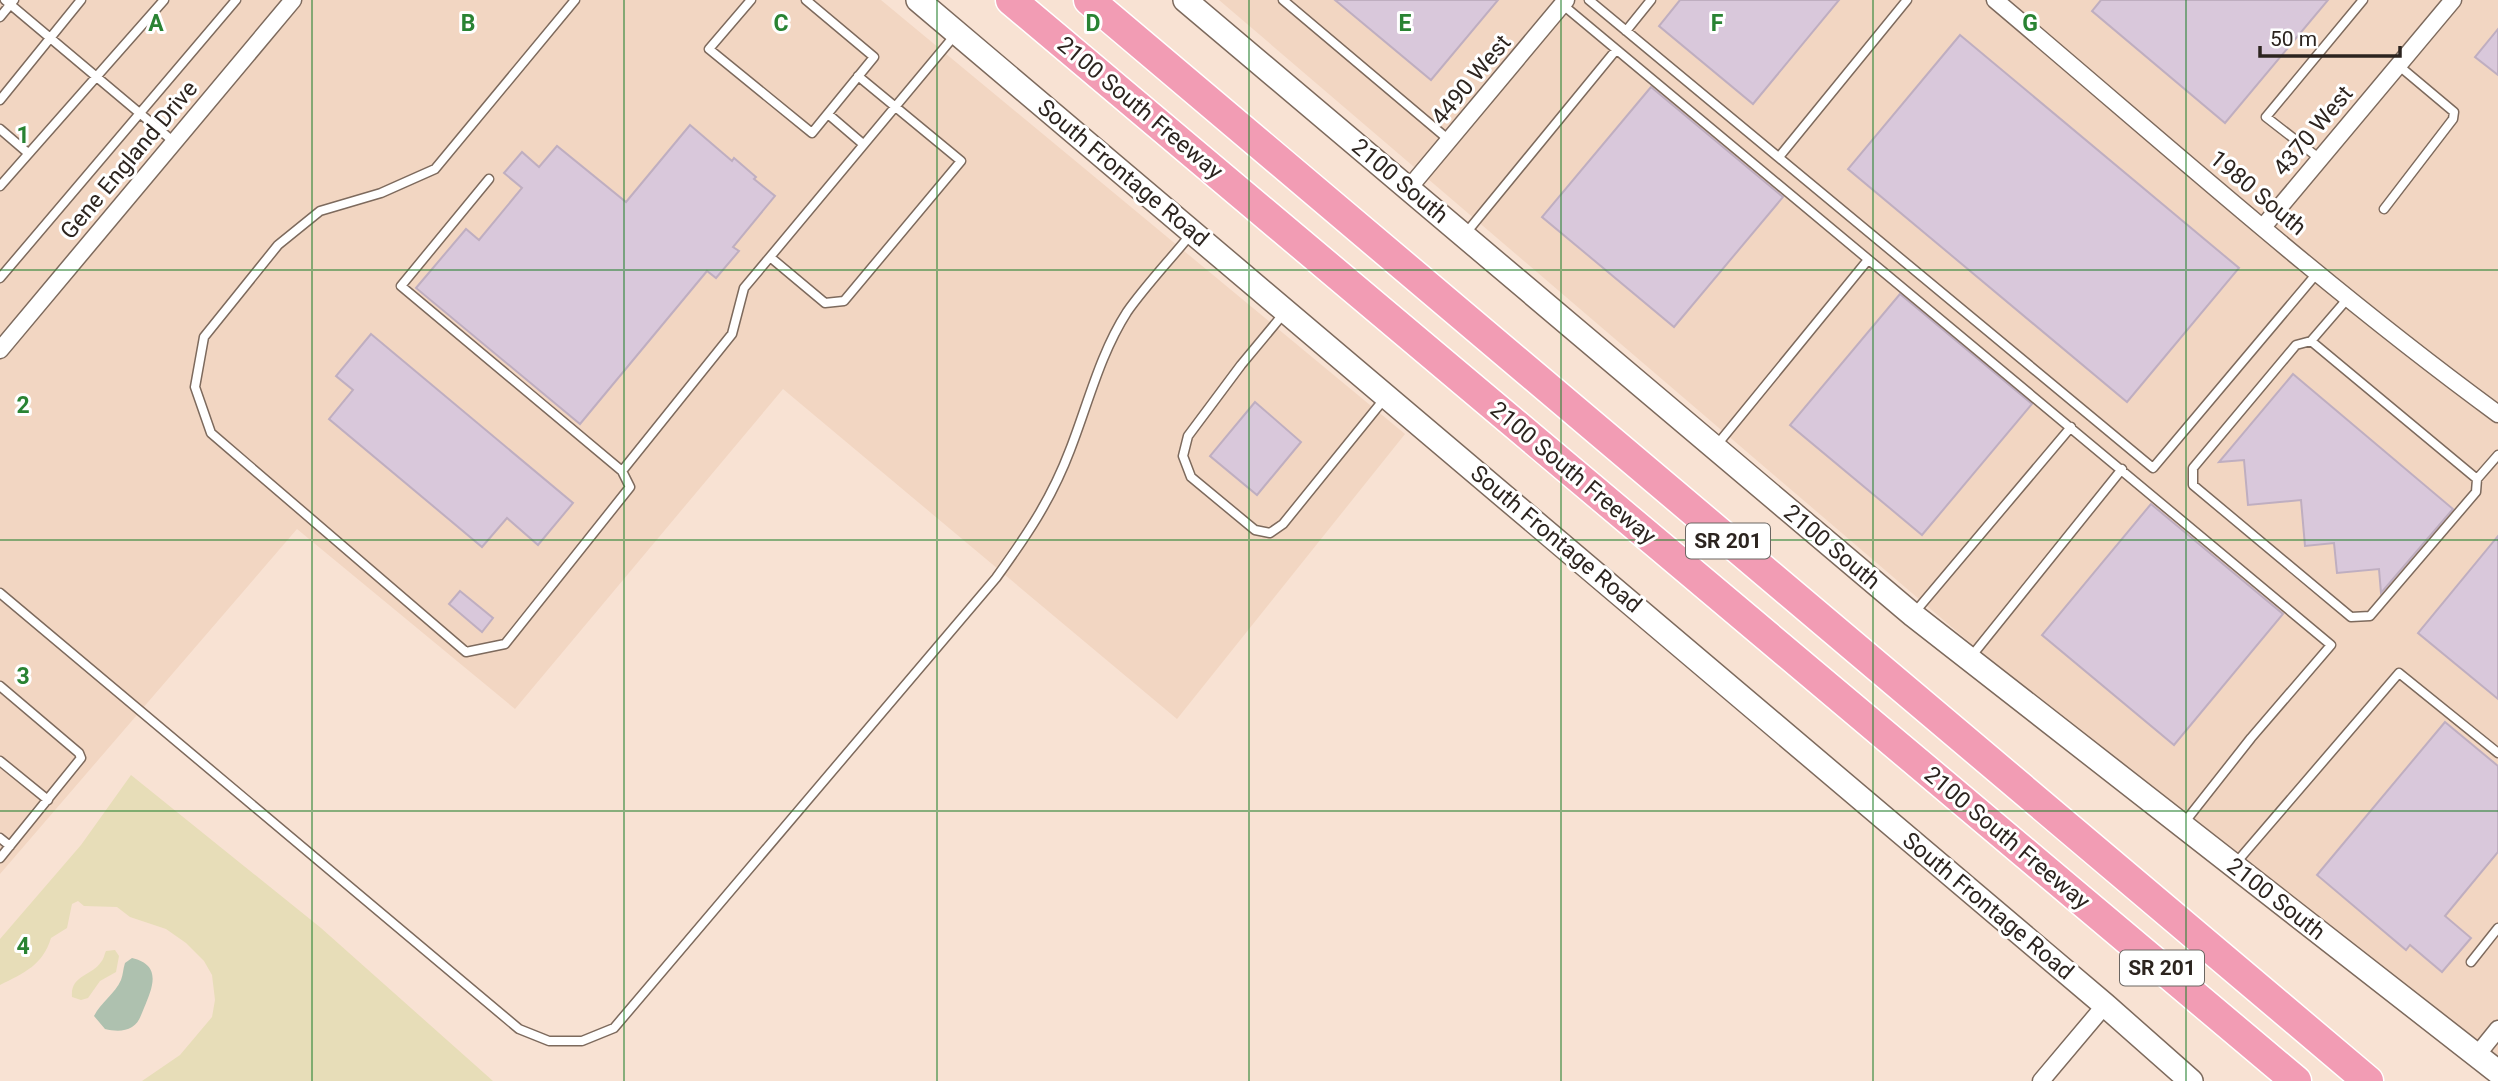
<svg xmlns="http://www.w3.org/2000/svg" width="2498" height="1081" viewBox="0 0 2498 1081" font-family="Roboto,sans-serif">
	<rect width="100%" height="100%" fill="#f8e2d3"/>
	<path fill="#f2d6c2" d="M0,0H881L1405,434L1177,719L783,389L515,709L297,529L0,874Z
		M1219,0H2498V1058L2010,677Z"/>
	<path fill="#aec1af" d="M132,958C162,965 153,987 144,1008C141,1015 139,1023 132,1027C124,1032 114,1031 105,1029L94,1016C101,1002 115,994 121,980C123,975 123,969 125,963Z"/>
	<path fill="#e7ddb8" d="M131,775L321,928L493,1081H142L180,1055L212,1017L215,1000L212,975L204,961L186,943L166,929L130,917L117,907L84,906L78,901L72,904L67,928L51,938C43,965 24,973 0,985V939L81,845Z
		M115,950L119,956L116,972L100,981L88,998L81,1000L72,997C70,975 92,976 101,962C104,959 104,955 106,951Z"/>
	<path fill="#d9c8db" stroke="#bfaec0" stroke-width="2" d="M1335,0H1498L1431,80Z
		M1680,0H1839L1753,104L1659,26Z
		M2101,0H2328L2225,123L2092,11Z
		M2498,29V75L2475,57Z
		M1960,35L2239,268L2127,402L1848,169Z
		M1651,87L1783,197L1674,327L1542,217Z
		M690,125L732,161L734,158L756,177L754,179L775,196L733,247L739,251L716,278L707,271L580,424L416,288L466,229L479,240L522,188L504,173L522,152L539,167L557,146L626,202Z
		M1900,294L2032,404L1922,535L1790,425Z
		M371,334L573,503L538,545L507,518L482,547L329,419L353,390L336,376Z
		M2293,374L2453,509L2381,593L2379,569L2337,573L2334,543L2305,546L2301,500L2248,505L2244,460L2219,462Z
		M1255,402L1301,442L1257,495L1210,456Z
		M2151,504L2283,614L2174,745L2042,635Z
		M2498,536V699L2418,633Z
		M460,591L493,618L482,632L449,604Z
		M2445,722L2498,766V852L2445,916L2471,938L2442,972L2410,945L2406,950L2317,875Z"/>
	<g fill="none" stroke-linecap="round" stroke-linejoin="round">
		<g stroke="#7d6a5d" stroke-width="11">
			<path id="lane" d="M5,0L174,142
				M575,0L435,169L381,193L320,211L278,245L204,337L195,387L211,433L466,652L505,644L630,487L622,471
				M751,0L709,49L812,133L874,57L806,0
				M1283,0L1449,140
				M1589,0L2153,468L2318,272
				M1563,5L2331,645L2251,738L2184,823
				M0,17L14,0
				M1626,31L1651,0
				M858,76L961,161L844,301L825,303L770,257L955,35
				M0,100L81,0
				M828,114L863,144
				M0,129L28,153
				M1779,157L1907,0
				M2320,159L2266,117L2363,0
				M489,179L401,286L622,471L732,334L744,288L770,257
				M0,186L164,0
				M2384,209L2453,119L2454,112L2398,65
				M1466,233L1616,50
				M0,278L236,0
				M2349,297L2311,341L2296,345L2193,468V485L2351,617L2370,616L2476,492L2477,479L2498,455
				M1285,312L1241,365L1188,436L1183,456L1191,477L1255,530L1270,533L1283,524L1385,398
				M2311,341L2477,479
				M1716,446L1867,261
				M0,593L519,1029L549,1041H582L614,1028L996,578C1027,535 1051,500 1070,450C1088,404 1100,354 1127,312C1146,285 1170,260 1191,234
				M1915,612L2071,427
				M1970,658L2122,469
				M0,686L79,753L81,758L0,858
				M0,761L48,800
				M0,838L10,846
				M2235,864L2399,673L2498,753
				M2471,962L2498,928"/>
		</g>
		<g stroke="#7d6a5d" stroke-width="19">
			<path id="street" d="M1995,0C2161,140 2323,286 2498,414
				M1409,188L1566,0
				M2263,227L2453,0
				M0,350L293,0
				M2477,1055L2498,1029
				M2041,1081L2105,1005"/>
		</g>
		<g stroke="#7d6a5d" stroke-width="26">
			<path id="secondary" d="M918,0L2105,1005L2191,1081
				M1185,0L1913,615L2498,1072"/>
		</g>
		<g stroke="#fff" stroke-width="33">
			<path id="highway" d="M1011,0L2296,1081
				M1089,0L2368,1081"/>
		</g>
		<use href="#lane" stroke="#fff" stroke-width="8"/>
		<use href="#street" stroke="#fff" stroke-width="16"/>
		<use href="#secondary" stroke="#fff" stroke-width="23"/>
		<use href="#highway" stroke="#f29cb4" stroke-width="30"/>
	</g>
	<path fill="none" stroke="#298333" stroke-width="2" stroke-opacity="0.55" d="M312,0V1081M624,0V1081M937,0V1081M1249,0V1081M1561,0V1081M1873,0V1081M2186,0V1081M0,270H2498M0,540H2498M0,811H2498"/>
	<g text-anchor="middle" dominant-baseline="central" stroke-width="6" stroke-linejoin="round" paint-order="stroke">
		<g fill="#fff" stroke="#6b6662" stroke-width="2">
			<rect x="1686" y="523.5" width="84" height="35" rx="5"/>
			<rect x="2120" y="950.5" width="84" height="35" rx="5"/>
		</g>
		<g font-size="21" font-weight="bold" fill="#2c241f">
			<text x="1728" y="541">SR 201</text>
			<text x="2162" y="968">SR 201</text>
		</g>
		<g font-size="23" fill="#2c241f" stroke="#fff">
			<text transform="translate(1471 80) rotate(-50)">4490 West</text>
			<text transform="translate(1140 108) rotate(40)">2100 South Freeway</text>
			<text transform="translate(2313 131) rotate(-50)">4370 West</text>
			<text transform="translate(129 160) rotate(-50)">Gene England Drive</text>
			<text transform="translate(1123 173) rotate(40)">South Frontage Road</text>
			<text transform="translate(1400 181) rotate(40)">2100 South</text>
			<text transform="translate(2258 193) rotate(40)">1980 South</text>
			<text transform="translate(1573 473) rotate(40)">2100 South Freeway</text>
			<text transform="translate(1556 539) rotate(40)">South Frontage Road</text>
			<text transform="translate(1832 547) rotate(40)">2100 South</text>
			<text transform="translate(2007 838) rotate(40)">2100 South Freeway</text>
			<text transform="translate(2276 899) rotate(38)">2100 South</text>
			<text transform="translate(1988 906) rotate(40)">South Frontage Road</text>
		</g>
	</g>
	<g font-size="23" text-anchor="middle" font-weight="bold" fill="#298333" stroke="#fff" stroke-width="6" stroke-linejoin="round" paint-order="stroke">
		<text x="156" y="31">A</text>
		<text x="468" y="31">B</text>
		<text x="781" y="31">C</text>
		<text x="1093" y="31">D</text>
		<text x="1405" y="31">E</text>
		<text x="1717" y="31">F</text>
		<text x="2030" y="31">G</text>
		<text x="23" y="143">1</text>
		<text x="23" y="413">2</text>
		<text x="23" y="684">3</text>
		<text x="23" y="954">4</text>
	</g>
	<path d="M2260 46v10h140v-10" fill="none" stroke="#2c241f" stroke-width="3.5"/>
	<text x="2270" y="46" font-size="21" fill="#2c241f" stroke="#ffffff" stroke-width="5" paint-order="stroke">50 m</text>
</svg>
